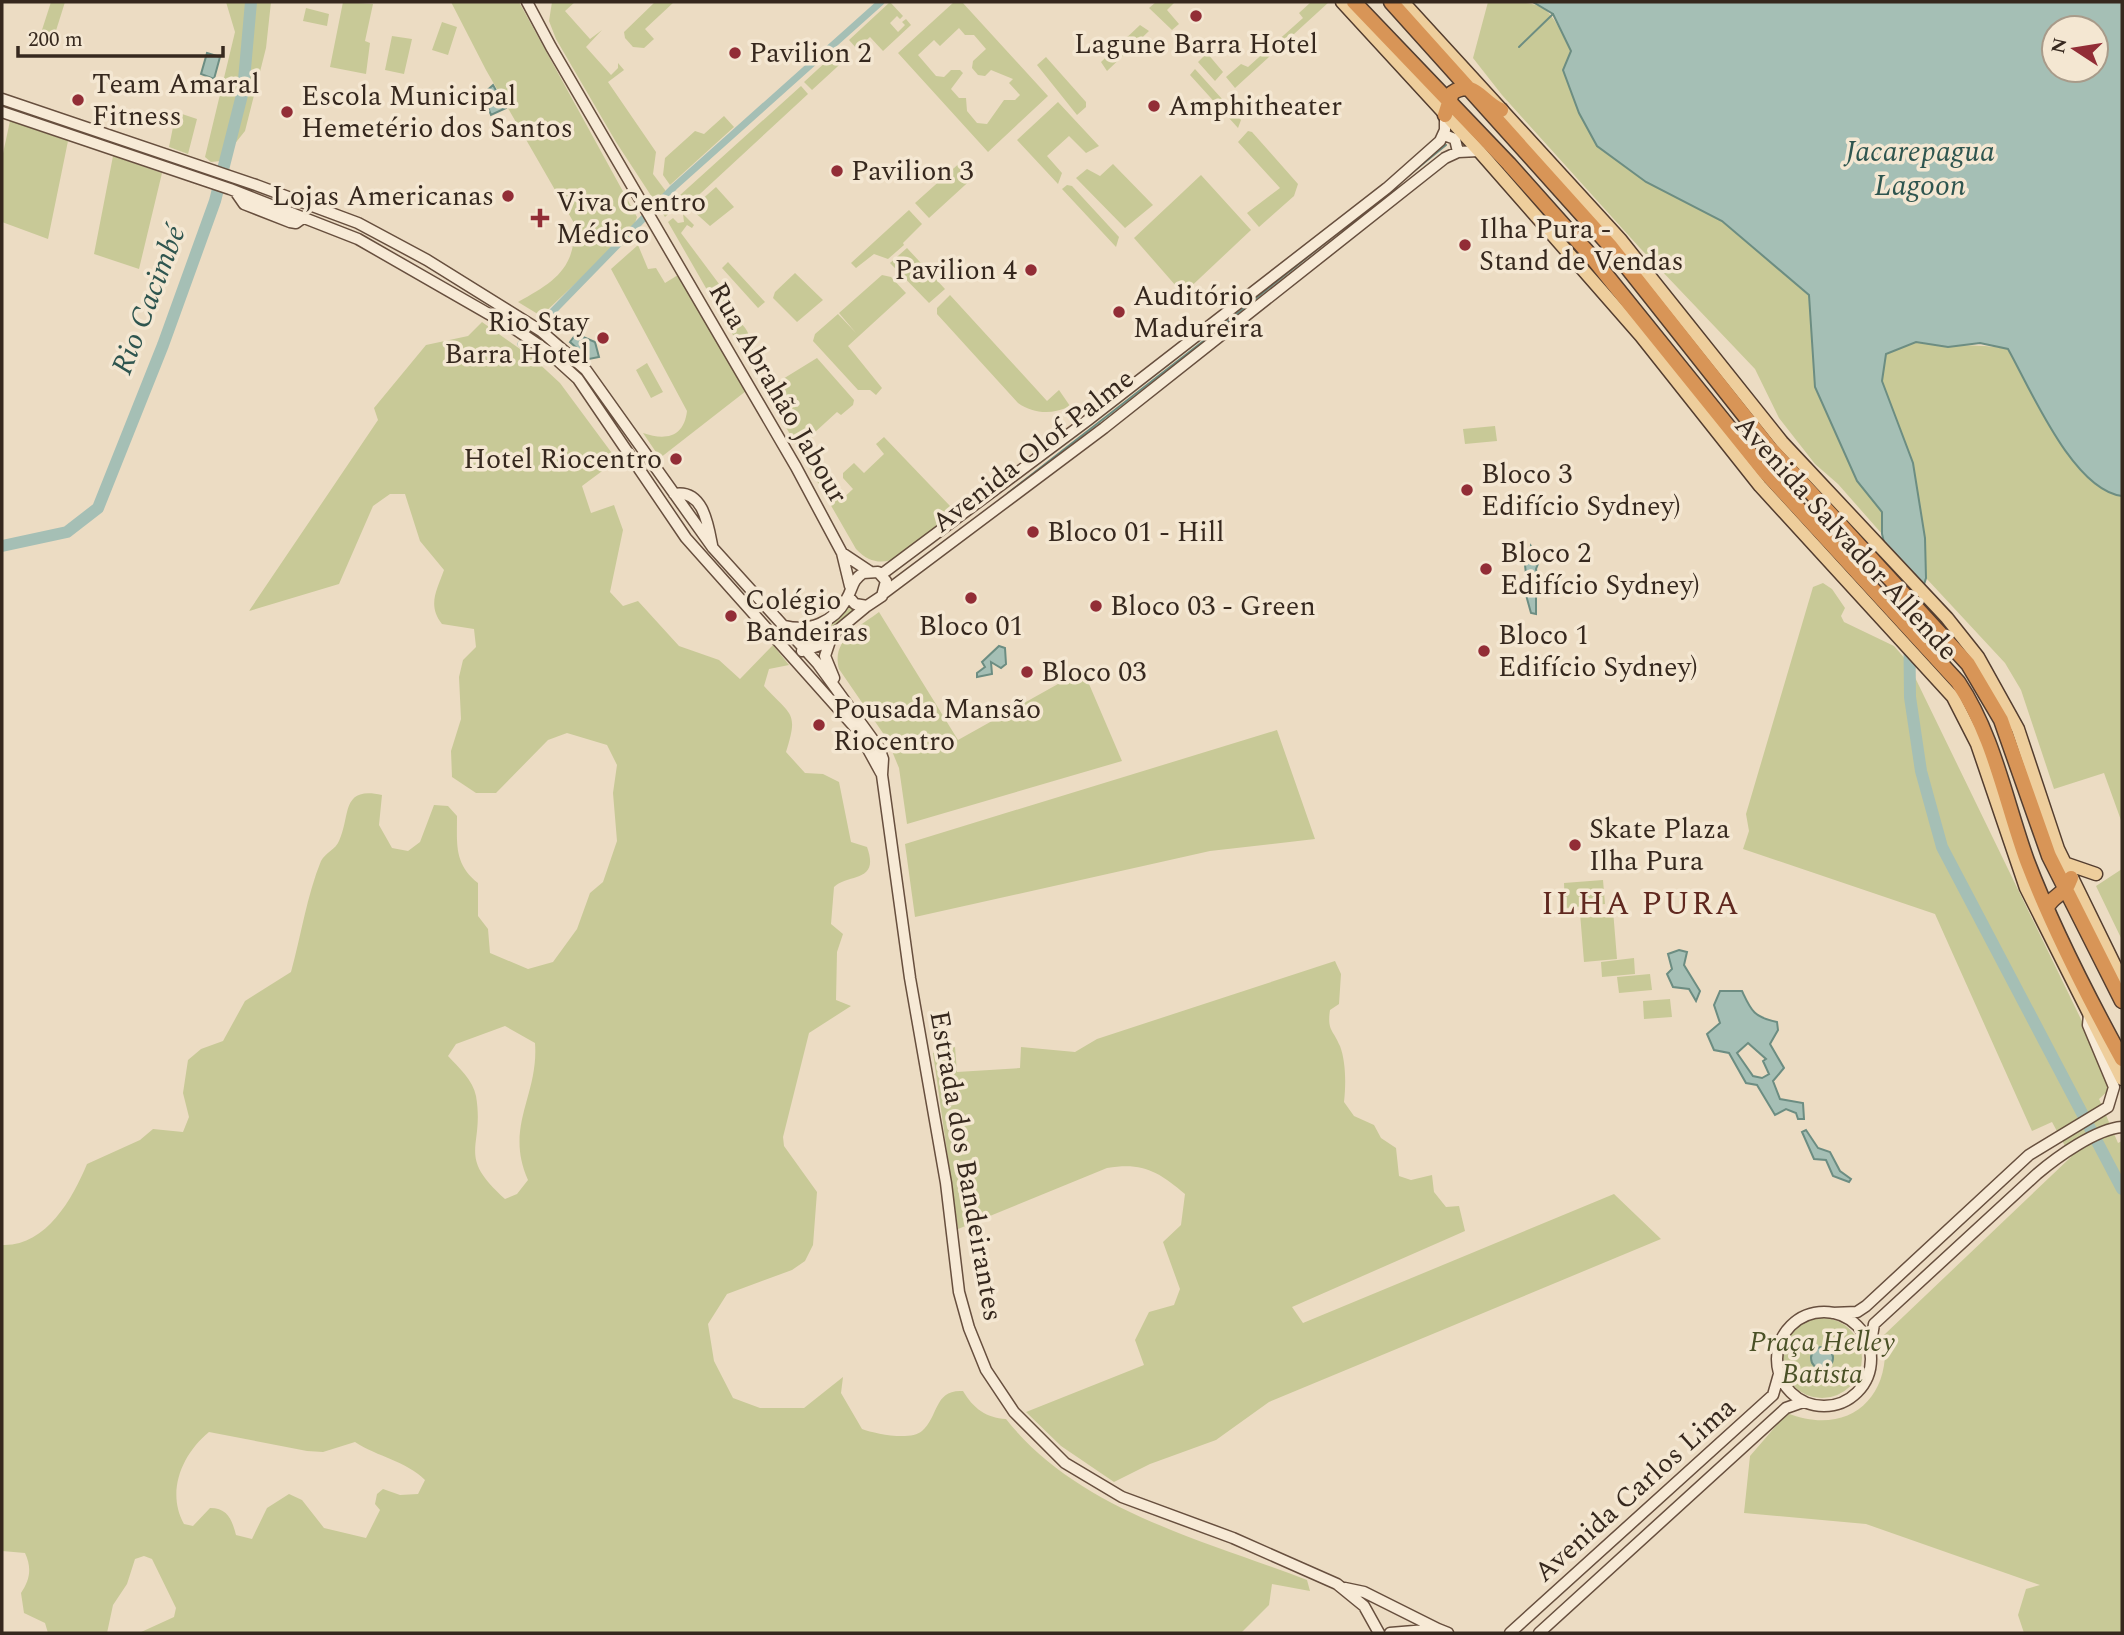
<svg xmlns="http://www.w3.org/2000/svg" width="2124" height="1635" viewBox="0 0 2124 1635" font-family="Spectral,serif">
	<rect width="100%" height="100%" fill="#ecdcc3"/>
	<path fill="#c8c997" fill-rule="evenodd" d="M51,2H65L54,37L41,33Z
		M226,2H271L266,48L245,131L221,161L211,162L205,157L235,32Z
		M343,2L373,4L365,41L370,43L366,74L330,67Z
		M451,2H519L637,217L633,229L541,316L518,302C554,282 577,268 574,223L486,70Z
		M552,2H575L565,11L590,39L602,30L586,47L611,75L618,68V63L624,70L608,82L656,152L653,174L677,206L665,217L616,142L556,39L549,21Z
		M655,2H674L645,29L654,39L644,48L633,47L625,38L624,32Z
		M890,2L903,16L900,19L897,16L890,23L898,32L905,25L902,22L906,19L911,25L883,51L870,37L857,49L849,40Z
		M954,2H962L1048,96L988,152L898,53ZM959,28L965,35H974L986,49L973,61L972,68L978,75L985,76L991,70L1013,79L1009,83L1020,95L1015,100H1004L987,124L977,123L967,111L966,98H959L951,89L963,73L960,70H951L944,77L936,76L918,55L934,40L940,46Z
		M1156,2H1175L1167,10L1179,24L1172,30L1149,8Z
		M1311,2H1329L1235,88L1226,77L1241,64L1248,67L1303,18L1299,13Z
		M1488,2C1544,2 1547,0 1571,52L1563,70L1579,113L1597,146L1646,182L1722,221L1809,295L1815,388L1857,481L1882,512V534L1838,484L1815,464L1779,418L1755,369L1639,247L1502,95L1473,58Z
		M306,8L329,14L327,26L303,21Z
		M442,22L457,27L448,55L432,50Z
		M1140,25L1149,31L1107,71L1101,62Z
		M392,36L412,39L404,74L385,70Z
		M842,47L849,56L812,90L804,82Z
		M1207,53L1223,72L1215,81L1198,62Z
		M1046,57L1086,102V107L1077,115L1037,65Z
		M1195,69L1241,120L1238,128L1190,75Z
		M801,86L808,94L688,205L679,196Z
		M1058,102L1099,146L1086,153L1069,136L1047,156L1062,173L1058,184L1017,140Z
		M176,112L197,119L188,154L169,147Z
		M724,116L734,127L670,185L663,175L665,158L695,131L704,134Z
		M10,121L68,141L48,239L2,222V158Z
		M1248,131L1252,132L1298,184L1294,196L1259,227L1247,213L1280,188L1238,142Z
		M113,156L162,173L139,269L94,254Z
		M963,160L976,175L929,218L915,203Z
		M1113,164L1153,205L1125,228L1076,178L1087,169L1100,176Z
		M1201,175L1251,230L1183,294L1134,238Z
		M1067,185L1072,186L1119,237L1116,247L1062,189Z
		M716,187L734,207L710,226L691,209Z
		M909,210L922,224L903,243L904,245L888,259L874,254L856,268L851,263Z
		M683,214L694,225L692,228L687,225L681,233L737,308L731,314C736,319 744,325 747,331C756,349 753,378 778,382L817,358L854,400L853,405L841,415L837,412L814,433L811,430L797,443L810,458L807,462L816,473L824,467L829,477L823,483L840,501L853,489L843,478V473L854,463L864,473L884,454L876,444L884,437L951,507V515C924,537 888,584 856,549L668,222L673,218L678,223L684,222Z
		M638,245L648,269L656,268L665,283L678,275L746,391L660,458L643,433C666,441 684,437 687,411L611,269Z
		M907,248L945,289L929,303L890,263Z
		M728,262L765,302L758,308L722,268Z
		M795,273L823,300L797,322L773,298L775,292Z
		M882,275L891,277L906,293L848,346L882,388L876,395L870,390H858L813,341L815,334L838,314L856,333L839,313Z
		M950,295L1047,401L1059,390L1070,406C1052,415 1034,414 1018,403L937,314V308Z
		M482,322L534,359L560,383L617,460L582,486L591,513L614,505L623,530L610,592L623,606L638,601L679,646L719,660L740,679L773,645L789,665L769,669L764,686C791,716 799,711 786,752L805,773L823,774L839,782L851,842L867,847C880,883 849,873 834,887L831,924L843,934L837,952L836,1000L851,1006L809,1033L783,1137L784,1146L817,1192L813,1245L805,1261L792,1270L727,1294L708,1324L714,1361L733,1398L760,1408H804L843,1377L841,1393L862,1429C875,1434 911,1441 922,1431C939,1416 934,1389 963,1391C973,1408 986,1418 1006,1419C1078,1510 1203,1540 1307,1580L1310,1591L1272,1584L1269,1605L1241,1633H139L174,1617L176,1608L152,1559L144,1556L135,1559L127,1584L113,1605L107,1633H48L45,1623L24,1613L21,1593C30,1580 32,1568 25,1553L2,1551V1245C45,1247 72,1200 87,1164L140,1140L153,1129L183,1132L189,1117L183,1093L188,1060L201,1049L223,1041L245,1001L291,972C301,936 307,895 321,861C325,853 336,849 339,841C351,816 340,786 382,795L379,825L392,848L408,851L420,842L434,805L448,806L457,816C457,844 454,864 478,883V916L488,929L490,953L528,969L553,962L577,929L590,893L603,882L617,841L613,793L617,765L607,745L567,733L548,740L496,793H476L452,777L451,751L461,719L459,677L463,660L476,647L474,629L442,624C427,605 437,590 444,570L420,541L405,494H390L373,506L339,584L249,611L378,420L374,408L426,345L468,336ZM505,1026L535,1043C539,1096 504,1126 528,1180L517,1194L505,1199C455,1154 485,1149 476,1096C473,1080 459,1068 448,1056L456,1044ZM209,1432L307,1451L323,1452L355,1442C378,1457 406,1461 425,1480L418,1494L400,1495L383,1489L377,1494L375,1504L380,1510L366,1538L324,1528L302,1500L289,1494L267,1508L252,1539L236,1535C232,1520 228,1508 210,1508L193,1526L184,1524C166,1492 182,1454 209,1432Z
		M1916,342C1947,347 1977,343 2008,349L2034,395L2117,496H2122V823L2104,773L2054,789L2021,690L2005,663L1926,578L1925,538L1882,381L1886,354Z
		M647,363L663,392L651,398L636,370Z
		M1495,426L1497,441L1465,444L1463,429Z
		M1823,583L1832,589L1845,608L1841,616L1844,622L1894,646L1907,661L2111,1081L2109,1090L2099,1099L2118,1143L2122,1141V1633H2024L2018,1615L2026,1589L2040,1585L1866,1524L1744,1513L1750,1456L1787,1413C1847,1437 1893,1399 1884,1335L2071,1157L2052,1122L2032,1131L1935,914L1743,849L1749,831L1746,814L1813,587Z
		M848,604L857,610L819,642L808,646L795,633L812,631Z
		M879,612L958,740L1083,670L1122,761L907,824L899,768L887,739L839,669C831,640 859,627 879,612Z
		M1277,730L1315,839L1210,851L915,917L905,844Z
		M2122,869V940L2096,886Z
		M1603,880L1605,904L1565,908L1564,883Z
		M1613,910L1617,959L1584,962L1580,913Z
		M1634,958L1635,974L1602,977L1601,962Z
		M1335,961L1341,974L1339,1004L1330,1010C1327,1031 1333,1029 1340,1046C1346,1062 1346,1085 1344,1102L1354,1116L1374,1125L1381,1138L1396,1148L1399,1176L1411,1180L1432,1175L1434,1192L1446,1207L1459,1206L1465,1231L1292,1307L1303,1323L1614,1194L1661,1239L1269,1402L1216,1440L1150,1464L1114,1482L1061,1446L1026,1412L1144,1365L1135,1340L1149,1312L1174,1305L1180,1289L1163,1242L1181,1225L1185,1194C1158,1171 1142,1162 1107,1168L958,1229L933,1053L955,1047L957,1072L1020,1068L1021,1047L1075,1052L1097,1039Z
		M1650,974L1652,990L1619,993L1617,977Z
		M1670,999L1672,1017L1644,1019L1643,1001Z
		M1782 1358a40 40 0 1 1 80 0a40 40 0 1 1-80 0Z"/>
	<path fill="#a5bfb5" stroke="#6c8d82" stroke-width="2" fill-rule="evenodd" d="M1533,2H2122V496C2073,490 2031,390 2008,349L1980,343L1948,347L1916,342L1886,354L1882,381L1913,463L1925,538L1926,578L1921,594L1909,603L1892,575L1882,534V512L1857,481L1815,387L1809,295L1722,221L1646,182L1597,146L1579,113L1563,70L1571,51L1553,14ZM2054,28H2096V70H2054Z
		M207,53L220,57L214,79L201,74Z
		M493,85L506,108L491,115L483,94Z
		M576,334L595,342L599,357L589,359L570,342Z
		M1531,546L1540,559L1536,569L1540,594L1536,597V614L1531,613L1526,595L1531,592V578L1526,574L1525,565L1529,562Z
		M999,646L1005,648L1006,664L1001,668L991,662L992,674L977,677V673L985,667L982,662Z
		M1679,950L1687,952L1684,965L1700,991L1696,1001L1689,989L1673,987L1667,974L1672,969L1668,954Z
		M1720,991H1742C1751,1010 1753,1017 1777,1022L1778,1030L1770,1044L1784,1068L1773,1081L1780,1099L1803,1103L1804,1119H1798L1796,1113L1786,1109L1775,1115L1757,1085L1746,1083L1729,1053L1714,1050L1707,1034L1720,1023L1714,1005ZM1748,1043L1766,1059L1763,1061L1769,1074L1762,1078L1753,1076L1737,1053Z
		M1806,1130L1818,1148L1830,1152L1840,1171L1851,1179L1849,1182L1833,1176L1826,1160L1814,1159L1802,1132Z
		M1811 1358a11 11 0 1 1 22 0a11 11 0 1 1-22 0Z"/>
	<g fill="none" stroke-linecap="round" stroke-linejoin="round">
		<path stroke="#6c8d82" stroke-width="2" d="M1519,47L1553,14
			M1408,176L1446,145
			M1219,328L1341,230
			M1008,493L1206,339"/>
		<path stroke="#a5bfb5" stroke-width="7" d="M521,344L674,187L881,2"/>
		<path stroke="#a5bfb5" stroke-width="12" d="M2,546L67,532L98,508L163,345L215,201L243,91L251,2
			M1909,603L1910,697L1921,771L1942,847L2122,1189"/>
		<g stroke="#674f3e" stroke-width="13">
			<path id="secondary" d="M527,2L551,47L796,467L842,553L850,586
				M2,99L256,185L358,223L427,260L541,331L586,370L713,548L818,664L879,748L883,759L882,775L910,978L946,1183L959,1292L969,1328L986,1370L1014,1412L1065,1463L1122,1497L1233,1538L1337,1584L1364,1606L1379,1633
				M2,112L230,189L358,239L515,329L546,350L578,379L686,538L858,731L881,773
				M1444,135L1455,139L1458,152
				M235,191L244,204L290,222L296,223L303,218
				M674,494C703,489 708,524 712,545
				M842,553L869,571
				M882,574L1088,420L1387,188L1440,141L1445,130V115
				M884,593L1104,428L1445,158L1458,152L1479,151
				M785,626C809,632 834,622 846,600C853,589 851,581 863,573L878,572L886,581L882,596L867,606L855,604L849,597
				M831,638L825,656L834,678
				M802,651L820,645L867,606
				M1777 1359a47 47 0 1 1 94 0a47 47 0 1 1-94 0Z
				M1832,1313L1857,1312L1866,1306L2029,1155L2108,1107L2114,1087L2088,1025L2089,1014
				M1870,1349L1874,1324L2037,1174C2057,1157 2096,1129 2122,1127
				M1345,1588L1364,1592L1438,1629
				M1390,1633L1438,1629L1448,1633
				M1510,1633L1773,1395L1779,1374
				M1539,1633L1786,1408L1803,1402"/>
		</g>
		<g stroke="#533d2f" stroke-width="15">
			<path id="primary" d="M1342,2L1479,151L1641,336L1760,486L1953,697L1977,744L2026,888L2122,1079
				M1403,2L1620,239L1782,442L1947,618L1978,657L2018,729L2058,849L2122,980
				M2064,863L2096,874"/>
		</g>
		<g stroke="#533d2f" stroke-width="17">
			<path id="highway" d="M1354,2L1509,164L1591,256L1765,472L1958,682C1994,736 2005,800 2027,861C2053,929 2087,995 2122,1059
				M1391,2L1611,247L1770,448L1968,664L2001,720L2049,856L2122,1001
				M1445,115L1452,93C1475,78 1482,103 1501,110
				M2047,908C2052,895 2065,896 2071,878"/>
		</g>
		<use href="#secondary" stroke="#f7ead6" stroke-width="10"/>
		<use href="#primary" stroke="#eece9c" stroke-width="12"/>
		<use href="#highway" stroke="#d89557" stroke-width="14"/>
	</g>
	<g fill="#922d36" stroke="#f4e7d2" stroke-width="2.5">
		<circle cx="1196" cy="16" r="7"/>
		<circle cx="735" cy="53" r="7"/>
		<circle cx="78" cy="100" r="7"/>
		<circle cx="1154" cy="106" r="7"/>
		<circle cx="287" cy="112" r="7"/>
		<circle cx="837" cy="171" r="7"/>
		<circle cx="508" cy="196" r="7"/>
		<path d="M536.5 207.5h7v7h7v7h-7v7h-7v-7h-7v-7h7z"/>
		<circle cx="1465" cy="245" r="7"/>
		<circle cx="1031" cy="270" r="7"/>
		<circle cx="1119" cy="312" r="7"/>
		<circle cx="603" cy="338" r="7"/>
		<circle cx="676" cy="459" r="7"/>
		<circle cx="1467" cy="490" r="7"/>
		<circle cx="1033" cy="532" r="7"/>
		<circle cx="1486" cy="569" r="7"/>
		<circle cx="971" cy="598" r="7"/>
		<circle cx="1096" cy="606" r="7"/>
		<circle cx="731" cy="616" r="7"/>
		<circle cx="1484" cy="651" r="7"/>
		<circle cx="1027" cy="672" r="7"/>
		<circle cx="819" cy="725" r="7"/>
		<circle cx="1575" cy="845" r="7"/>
	</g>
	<g text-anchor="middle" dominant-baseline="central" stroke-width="7" stroke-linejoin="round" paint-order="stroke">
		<g font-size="28" fill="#36281e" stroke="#f4e7d2" text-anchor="start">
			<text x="1196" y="44" text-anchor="middle">Lagune Barra Hotel</text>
			<text x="749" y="53">Pavilion 2</text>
			<text x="92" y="84">Team Amaral<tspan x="92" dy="32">Fitness</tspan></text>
			<text x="301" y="96">Escola Municipal<tspan x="301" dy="32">Hemetério dos Santos</tspan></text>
			<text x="1168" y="106">Amphitheater</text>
			<text x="851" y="171">Pavilion 3</text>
			<text x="494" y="196" text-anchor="end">Lojas Americanas</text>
			<text x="556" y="202">Viva Centro<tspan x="556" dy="32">Médico</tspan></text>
			<text x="1479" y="229">Ilha Pura -<tspan x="1479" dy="32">Stand de Vendas</tspan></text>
			<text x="1017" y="270" text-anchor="end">Pavilion 4</text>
			<text x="1133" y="296">Auditório<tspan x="1133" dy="32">Madureira</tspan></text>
			<text x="589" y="322" text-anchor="end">Rio Stay<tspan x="589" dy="32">Barra Hotel</tspan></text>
			<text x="662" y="459" text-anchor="end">Hotel Riocentro</text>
			<text x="1481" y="474">Bloco 3<tspan x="1481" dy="32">Edifício Sydney)</tspan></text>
			<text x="1047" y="532">Bloco 01 - Hill</text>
			<text x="1500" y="553">Bloco 2<tspan x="1500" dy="32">Edifício Sydney)</tspan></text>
			<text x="745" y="600">Colégio<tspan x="745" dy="32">Bandeiras</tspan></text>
			<text x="1110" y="606">Bloco 03 - Green</text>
			<text x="971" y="626" text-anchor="middle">Bloco 01</text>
			<text x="1498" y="635">Bloco 1<tspan x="1498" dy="32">Edifício Sydney)</tspan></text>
			<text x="1041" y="672">Bloco 03</text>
			<text x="833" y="709">Pousada Mansão<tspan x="833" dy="32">Riocentro</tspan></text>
			<text x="1589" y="829">Skate Plaza<tspan x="1589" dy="32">Ilha Pura</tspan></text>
		</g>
		<g font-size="28" fill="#36281e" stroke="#f4e7d2">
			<text transform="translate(778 393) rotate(60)">Rua Abrahão Jabour</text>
			<text transform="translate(1033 451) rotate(-38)">Avenida Olof Palme</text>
			<text transform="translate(1846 538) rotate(48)">Avenida Salvador Allende</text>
			<text transform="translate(966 1166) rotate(80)">Estrada dos Bandeirantes</text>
			<text transform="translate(1635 1490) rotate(-42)">Avenida Carlos Lima</text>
		</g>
		<g font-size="28" font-style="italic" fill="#4a5126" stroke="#f4e7d2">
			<text x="1822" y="1342">Praça Helley<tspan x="1822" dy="32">Batista</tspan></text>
		</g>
		<g font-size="30" font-style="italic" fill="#2e554f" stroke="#f4e7d2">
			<text x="1920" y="152">Jacarepagua<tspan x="1920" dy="34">Lagoon</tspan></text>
			<text transform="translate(149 300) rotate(-69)">Rio Cacimbé</text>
		</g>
		<g font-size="32" letter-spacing="2" fill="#60281f" stroke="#f4e7d2">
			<text x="1641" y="904">ILHA PURA</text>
		</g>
	</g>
	<rect width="2124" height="1635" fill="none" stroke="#36281e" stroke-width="7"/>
	<g transform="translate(2075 49) rotate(282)"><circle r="33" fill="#f4e7d2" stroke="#a89b8a" stroke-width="2"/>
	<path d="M0-5L12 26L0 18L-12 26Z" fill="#922d36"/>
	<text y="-10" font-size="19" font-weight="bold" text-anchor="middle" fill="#36281e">N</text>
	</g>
	<path d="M18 46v10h205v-10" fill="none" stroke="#36281e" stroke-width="3.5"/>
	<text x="28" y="46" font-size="21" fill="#36281e" stroke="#f4e7d2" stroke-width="5" paint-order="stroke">200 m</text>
</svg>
